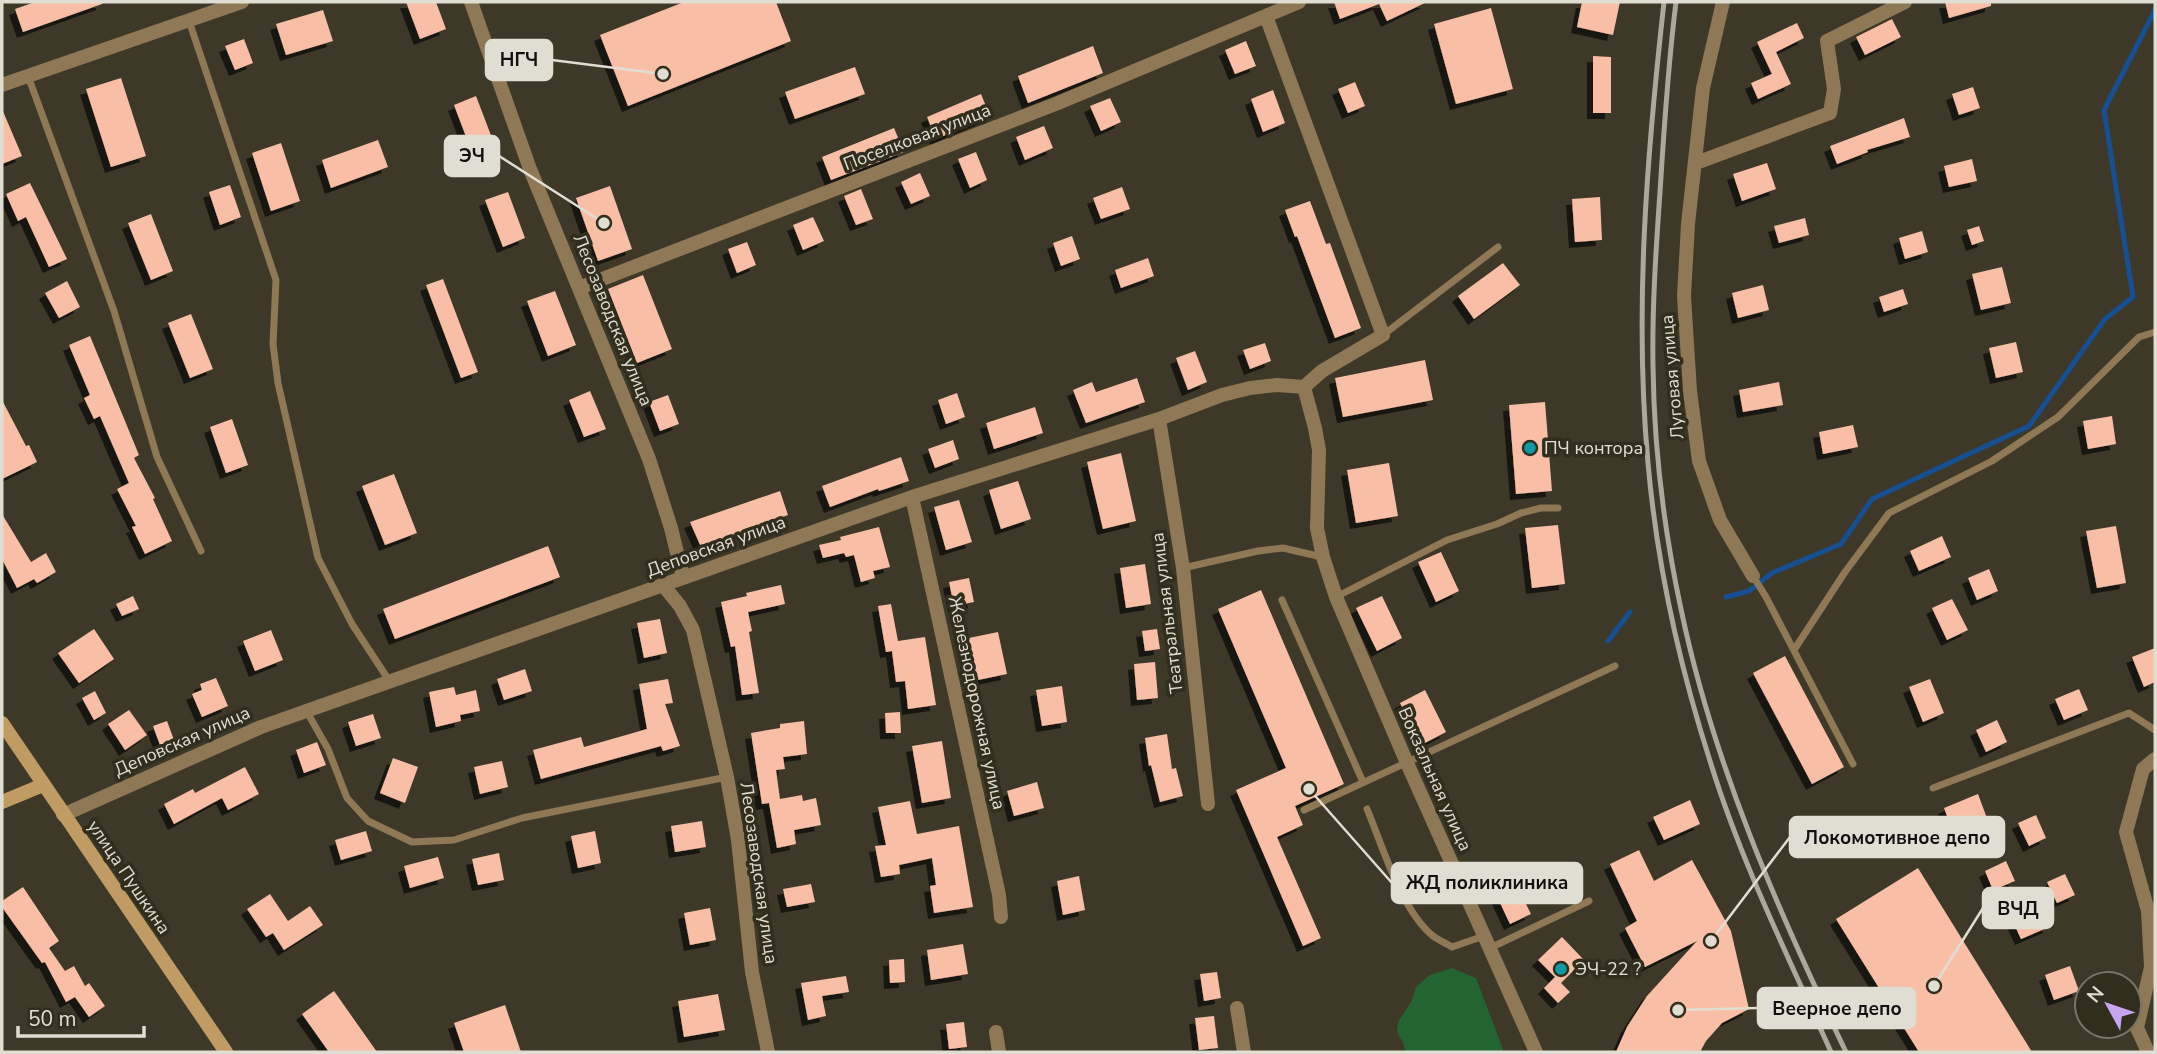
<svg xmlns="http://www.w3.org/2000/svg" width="2157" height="1054" viewBox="0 0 2157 1054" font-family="'Nunito Sans',sans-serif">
	<defs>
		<filter id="shadow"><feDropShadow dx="-6" dy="6" stdDeviation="0" flood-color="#0009"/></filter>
	</defs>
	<rect width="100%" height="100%" fill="#3d3827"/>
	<path fill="#246433" d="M1452,968L1476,978L1504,1052H1405L1404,1045L1397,1032L1398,1022L1411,1002L1416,987L1430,975Z"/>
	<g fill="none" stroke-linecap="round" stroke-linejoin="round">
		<path stroke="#165093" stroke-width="5" d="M1726,597L1749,591L1772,573L1841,544L1872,499L2029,426L2105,319L2133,297L2104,110L2155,10
			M1608,641L1630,612"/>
	</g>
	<path fill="#f9bea6" filter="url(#shadow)" d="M35,2H102V4L23,32L15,9Z
		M406,2H436L446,29L420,39Z
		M684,2H776L791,41L628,106L600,35Z
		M1334,2H1427L1387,21L1379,4L1340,19Z
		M1582,2H1620L1613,35L1577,27Z
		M1945,2H1991V6L1949,18Z
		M1491,8L1513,89L1456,104L1434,24Z
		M323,10L333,41L286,55L276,24Z
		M1892,19L1901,37L1865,55L1856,37Z
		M1797,23L1804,38L1776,52L1791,84L1758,99L1751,83L1772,74L1757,42Z
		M244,39L253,63L235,70L225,46Z
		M1246,41L1256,66L1235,74L1225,50Z
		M1093,46L1103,73L1028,103L1018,76Z
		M1593,56L1611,57V113H1593Z
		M855,67L865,94L795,119L785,92Z
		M121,78L146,156L111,167L86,89Z
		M1355,82L1365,106L1348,113L1338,89Z
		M1973,87L1980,108L1959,115L1952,94Z
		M1273,90L1285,123L1263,132L1251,99Z
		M981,94L990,116L936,139L927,117Z
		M476,96L492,138L470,147L454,105Z
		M1110,98L1121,122L1101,131L1090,106Z
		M2,109L22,156L2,164Z
		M1904,118L1910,137L1867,150L1868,152L1837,164L1830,146Z
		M1044,126L1053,148L1025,160L1016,137Z
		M894,128L904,152L831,180L822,157Z
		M378,140L388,167L331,188L322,160Z
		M281,143L300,201L271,211L252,153Z
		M976,152L987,180L970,188L958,159Z
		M1972,159L1977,181L1949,187L1944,166Z
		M1767,163L1776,189L1742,201L1733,174Z
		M920,173L930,196L911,204L901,182Z
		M30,183L67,259L49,267L26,217L18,221L6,194Z
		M230,185L241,217L220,225L209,192Z
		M610,186L632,249L598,261L576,198Z
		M1122,187L1130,209L1101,219L1093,198Z
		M861,189L873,219L856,225L844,196Z
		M508,192L525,238L503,247L485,200Z
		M1600,197L1602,240L1575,242L1572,199Z
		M1310,201L1326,244L1330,243L1361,328L1335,338L1297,236L1295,237L1285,210Z
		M151,214L173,271L151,280L128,223Z
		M813,217L824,241L803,250L793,225Z
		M1805,218L1809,235L1779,243L1774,226Z
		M1979,226L1984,241L1972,245L1967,230Z
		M1922,231L1928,252L1905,259L1899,238Z
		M1072,236L1080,259L1061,266L1053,243Z
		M747,242L756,265L737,273L728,249Z
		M1148,258L1154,276L1121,288L1115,270Z
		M1503,263L1520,285L1474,319L1458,296Z
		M2002,267L2011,303L1981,310L1972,274Z
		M643,275L672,349L637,363L608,289Z
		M443,279L478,372L461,378L426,285Z
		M67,281L80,307L59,318L45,293Z
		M1763,285L1769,310L1738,318L1732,293Z
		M1903,289L1908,304L1884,312L1879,297Z
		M555,291L576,345L548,356L527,301Z
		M191,314L213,369L190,378L168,323Z
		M90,336L139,455L134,458L155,498L153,499L172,541L145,554L132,527L136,526L117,489L129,483L100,416L94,419L84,398L90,395L69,345Z
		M2016,342L2023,372L1996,378L1989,348Z
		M1265,343L1271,361L1250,369L1243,350Z
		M1195,351L1207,382L1188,390L1176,358Z
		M1425,360L1433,400L1343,417L1335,378Z
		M1137,378L1145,402L1086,423L1073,390L1092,382L1096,392Z
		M1779,382L1783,405L1743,412L1739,390Z
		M590,391L606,429L584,437L569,400Z
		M957,393L965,417L946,424L938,400Z
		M668,395L679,424L660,431L649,402Z
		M2,400L26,446L29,445L37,462L2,479Z
		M1545,402L1552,491L1516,494L1509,405Z
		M1035,407L1043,433L994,449L986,423Z
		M2112,416L2116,444L2088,449L2083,421Z
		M232,419L248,465L226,473L210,427Z
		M1853,425L1858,447L1823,454L1819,432Z
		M953,440L959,459L935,468L928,449Z
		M1121,453L1136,521L1103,529L1087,462Z
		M901,457L909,481L879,491L878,489L830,507L822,486Z
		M1389,463L1398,516L1356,523L1347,470Z
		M394,474L417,533L385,545L362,486Z
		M1018,481L1031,519L1001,529L989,490Z
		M780,491L788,515L701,547L690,522Z
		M959,500L972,542L946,550L934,507Z
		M2,514L31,562L46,553L56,572L37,583L34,579L17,588L2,559Z
		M1558,525L1565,584L1532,588L1525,528Z
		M2116,526L2126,583L2097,588L2086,531Z
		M879,527L890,567L873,571L875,578L861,582L854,555L846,557L844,553L823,558L819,545L841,540L840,537Z
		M1942,536L1951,557L1919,571L1910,551Z
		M548,546L560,577L395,639L383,609Z
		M1441,552L1459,591L1436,602L1418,562Z
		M1145,564L1151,604L1126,608L1120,568Z
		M1989,569L1998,591L1977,600L1968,578Z
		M969,578L974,602L954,606L949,582Z
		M781,585L785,604L748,612L752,631L749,632L759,693L742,695L735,646L731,647L721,602L747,596L746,593Z
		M1261,590L1344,784L1295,806L1303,825L1277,837L1321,938L1303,946L1236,790L1286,768L1218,609Z
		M133,596L139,609L122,616L116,604Z
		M1382,596L1402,638L1377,651L1356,608Z
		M1952,599L1968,630L1947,640L1932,608Z
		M891,604L898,641L925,637L936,705L908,709L905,681L896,682L892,651L886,652L878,606Z
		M660,619L667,653L644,658L637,623Z
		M94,629L114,659L79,683L58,653Z
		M1157,629L1160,649L1145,651L1142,631Z
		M271,630L283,660L255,671L243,641Z
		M998,632L1007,674L973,681L964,639Z
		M2155,648V682L2144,687L2132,657Z
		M1785,656L1844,767L1812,784L1753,673Z
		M1155,662L1158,698L1137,700L1134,664Z
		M525,669L532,691L504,700L497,679Z
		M216,678L228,706L202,717L192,694L202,690L200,684Z
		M668,679L673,703L665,704L680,746L663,751L661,746L541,779L533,750L581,737L584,747L647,729L639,684Z
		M1930,679L1944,713L1923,722L1909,687Z
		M1062,686L1067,722L1042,726L1036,690Z
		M454,687L456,695L476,690L480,711L460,715L461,721L436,727L429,692Z
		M2079,689L2088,710L2064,720L2055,699Z
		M1425,690L1446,732L1421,745L1400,703Z
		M95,691L106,713L94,720L82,698Z
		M129,710L147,735L125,750L108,724Z
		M900,712L901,733H886L885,713Z
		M373,714L381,738L356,746L348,722Z
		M1997,720L2007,742L1986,752L1976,730Z
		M167,721L174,740L160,745L153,726Z
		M804,721L807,754L783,757L785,769L776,770L780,799L802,795L803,801L816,798L821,825L794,830L796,844L777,848L769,803L762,804L751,733L780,728V724Z
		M1167,734L1172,769L1176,768L1183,796L1160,802L1151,765L1149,766L1145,738Z
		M942,741L951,798L922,803L912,746Z
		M317,742L326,765L304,773L296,750Z
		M393,758L418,767L405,803L380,793Z
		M502,761L508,787L480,794L474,767Z
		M245,767L259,794L228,810L222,798L174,824L164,804L193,789L195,793Z
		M1037,782L1044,808L1014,816L1007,791Z
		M1978,794L1988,821L1954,834L1944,808Z
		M1690,800L1700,824L1664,840L1653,817Z
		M910,801L917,834L959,826L973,907L934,913L930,886L936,885L932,858L899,865L900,874L881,877L875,846L886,845L878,807Z
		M2036,815L2046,838L2029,846L2018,823Z
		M702,821L706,847L675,852L671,826Z
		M366,831L372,851L341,860L335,840Z
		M595,831L601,863L578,868L571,836Z
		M1639,850L1654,881L1692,860L1731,931L1749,1009L1722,1023L1706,1041L1700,1052H1616L1627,1027L1647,996L1697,941L1645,967L1625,928L1637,921L1610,864Z
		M499,853L504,880L478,885L472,859Z
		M438,857L444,878L410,888L404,866Z
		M2006,861L2015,881L1993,890L1985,871Z
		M1918,868L2032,1052H1919L1836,919Z
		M2065,874L2075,895L2057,903L2047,882Z
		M1079,876L1085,910L1063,915L1057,881Z
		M1515,882L1531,914L1510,924L1495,892Z
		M811,884L815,902L787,907L783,889Z
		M23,887L59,941L49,948L65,971L74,966L85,986L89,983L105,1006L89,1017L75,997L66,1002L45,962L42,963L2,907V901Z
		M270,894L288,921L310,906L323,925L284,950L273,933L266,937L247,909Z
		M2037,901L2049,927L2021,939L2009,913Z
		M710,908L716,940L690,945L684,913Z
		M1562,937L1584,960L1561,983L1570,992L1558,1003L1544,988L1555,977L1538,960Z
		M963,944L968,974L931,980L927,950Z
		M904,959L905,982L890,983L889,960Z
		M2070,966L2079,991L2054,1000L2045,975Z
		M1217,972L1221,998L1204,1001L1200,974Z
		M846,976L849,992L822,996L826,1016L808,1020L801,983Z
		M334,991L377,1052H329L302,1014Z
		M718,994L725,1030L684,1037L678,1001Z
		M505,1005L521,1052H464L454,1023Z
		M1214,1016L1218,1048L1199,1050L1195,1018Z
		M964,1022L967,1047L949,1049L946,1024Z"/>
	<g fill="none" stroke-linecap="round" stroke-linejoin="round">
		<path stroke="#8f7856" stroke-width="7" d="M189,21L276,280L273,344L278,383L318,558L352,624L390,682
			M28,76L114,311L157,457L201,551
			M1383,335L1498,247
			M1183,568L1258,551L1283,548L1322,557
			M1753,576L1766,597L1853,764
			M1336,597L1447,540L1497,524L1521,513L1541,508H1558
			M1282,600L1363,782
			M1794,650L1845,572L1889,513L1992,461L2058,417L2139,337L2155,332
			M307,712L328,749L347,798L368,821L412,842L454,840L522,818L727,777
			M1933,788L2129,713L2155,730
			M1367,809C1383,847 1401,910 1433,936C1438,940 1446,943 1452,947L1484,936
			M1304,810L1615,666
			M1490,948L1589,901"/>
		<path stroke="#8f7856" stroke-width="14" d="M471,2L530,169L649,459L671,528L683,577
			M1723,2L1703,88L1688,224L1684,296L1690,391L1699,461L1720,520L1753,576
			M2,85L242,2
			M1696,163L1830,113L1834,89L1827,41L1905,2
			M579,288L1058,103L1299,2
			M1304,387L1315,428L1319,450L1317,528L1323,557L1336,597L1407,763L1536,1052
			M1159,419L1183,568L1208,804
			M912,497L999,895L1001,917
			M663,585L680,606L693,630L727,777L738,840L752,972L768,1052
			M63,815L261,727L912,497L1159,419L1222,395L1250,388L1277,385L1304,387L1322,371L1383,335L1266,16
			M1237,1008L1244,1052
			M996,1032L999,1052
			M2148,1052L2137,1028L2151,967L2148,911L2126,832L2143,769L2155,759"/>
		<path stroke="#c09c64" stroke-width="14" d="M2,723L226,1052
			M2,802L43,785"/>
		<path stroke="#aba89c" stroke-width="5" d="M1664,2C1647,154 1634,310 1648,463C1657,565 1679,664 1710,761C1741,862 1788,956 1831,1052
			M1676,2C1668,65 1664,128 1660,192C1656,249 1652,308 1653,366C1654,447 1664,530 1681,609C1713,763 1778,911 1846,1052"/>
	</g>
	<g fill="#0f9aa8" stroke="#322e1d" stroke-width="2.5">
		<circle cx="1530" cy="448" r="7"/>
		<circle cx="1561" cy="969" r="7"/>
	</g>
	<g text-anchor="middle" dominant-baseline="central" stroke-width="7" stroke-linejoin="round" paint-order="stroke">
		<g font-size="18" fill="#e0ded3" stroke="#322e1d">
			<text transform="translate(917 137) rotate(-21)">Поселковая улица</text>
			<text transform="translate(613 320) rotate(68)">Лесозаводская улица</text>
			<text transform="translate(1672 377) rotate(-95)">Луговая улица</text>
			<text transform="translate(716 546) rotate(-20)">Деповская улица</text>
			<text transform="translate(1167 613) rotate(-97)">Театральная улица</text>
			<text transform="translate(977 703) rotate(78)">Железнодорожная улица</text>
			<text transform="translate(182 741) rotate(-24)">Деповская улица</text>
			<text transform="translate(1435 779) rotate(66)">Вокзальная улица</text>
			<text transform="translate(759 873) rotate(82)">Лесозаводская улица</text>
			<text transform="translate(129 877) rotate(56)">улица Пушкина</text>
		</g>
		<g font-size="18" fill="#e0ded3" stroke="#322e1d" text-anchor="start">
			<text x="1544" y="448">ПЧ контора</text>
			<text x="1575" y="969">ЭЧ-22 ?</text>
		</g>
	</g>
	<path fill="none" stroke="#e0ded3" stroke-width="2.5" d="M663 74L552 60M604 223L499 156M1711 941L1790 837M1309 789L1392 883M1934 986L1983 908M1678 1010L1758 1008"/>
	<g fill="#e0ded3" stroke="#322e1d" stroke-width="2.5">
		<circle cx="663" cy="74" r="7"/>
		<circle cx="604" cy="223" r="7"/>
		<circle cx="1711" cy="941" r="7"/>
		<circle cx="1309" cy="789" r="7"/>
		<circle cx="1934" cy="986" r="7"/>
		<circle cx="1678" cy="1010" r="7"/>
	</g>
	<g fill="#e0ded3" stroke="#e0ded3" stroke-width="2.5">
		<rect x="486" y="40" width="66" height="40" rx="7"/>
		<rect x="445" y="136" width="54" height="40" rx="7"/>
		<rect x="1790" y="817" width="214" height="40" rx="7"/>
		<rect x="1392" y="863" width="190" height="40" rx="7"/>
		<rect x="1983" y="888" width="70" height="40" rx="7"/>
		<rect x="1758" y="988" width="157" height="40" rx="7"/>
	</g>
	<g font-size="19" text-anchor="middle" font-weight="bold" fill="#111">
		<text x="519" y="66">НГЧ</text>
		<text x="472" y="162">ЭЧ</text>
		<text x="1897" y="844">Локомотивное депо</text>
		<text x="1487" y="889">ЖД поликлиника</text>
		<text x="2018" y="915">ВЧД</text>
		<text x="1837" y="1015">Веерное депо</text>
	</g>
	<rect width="2157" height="1054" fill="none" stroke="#e0ded3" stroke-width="7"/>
	<g transform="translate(2108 1005) rotate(310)"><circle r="33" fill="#322e1d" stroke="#787466" stroke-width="2"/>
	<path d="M0-5L12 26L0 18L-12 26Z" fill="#c6a6f0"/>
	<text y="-10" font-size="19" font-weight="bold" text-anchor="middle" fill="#e0ded3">N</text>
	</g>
	<path d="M18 1026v10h126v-10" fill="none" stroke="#e0ded3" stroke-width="3.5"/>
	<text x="28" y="1026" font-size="21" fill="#e0ded3" stroke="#322e1d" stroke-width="5" paint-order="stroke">50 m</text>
</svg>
